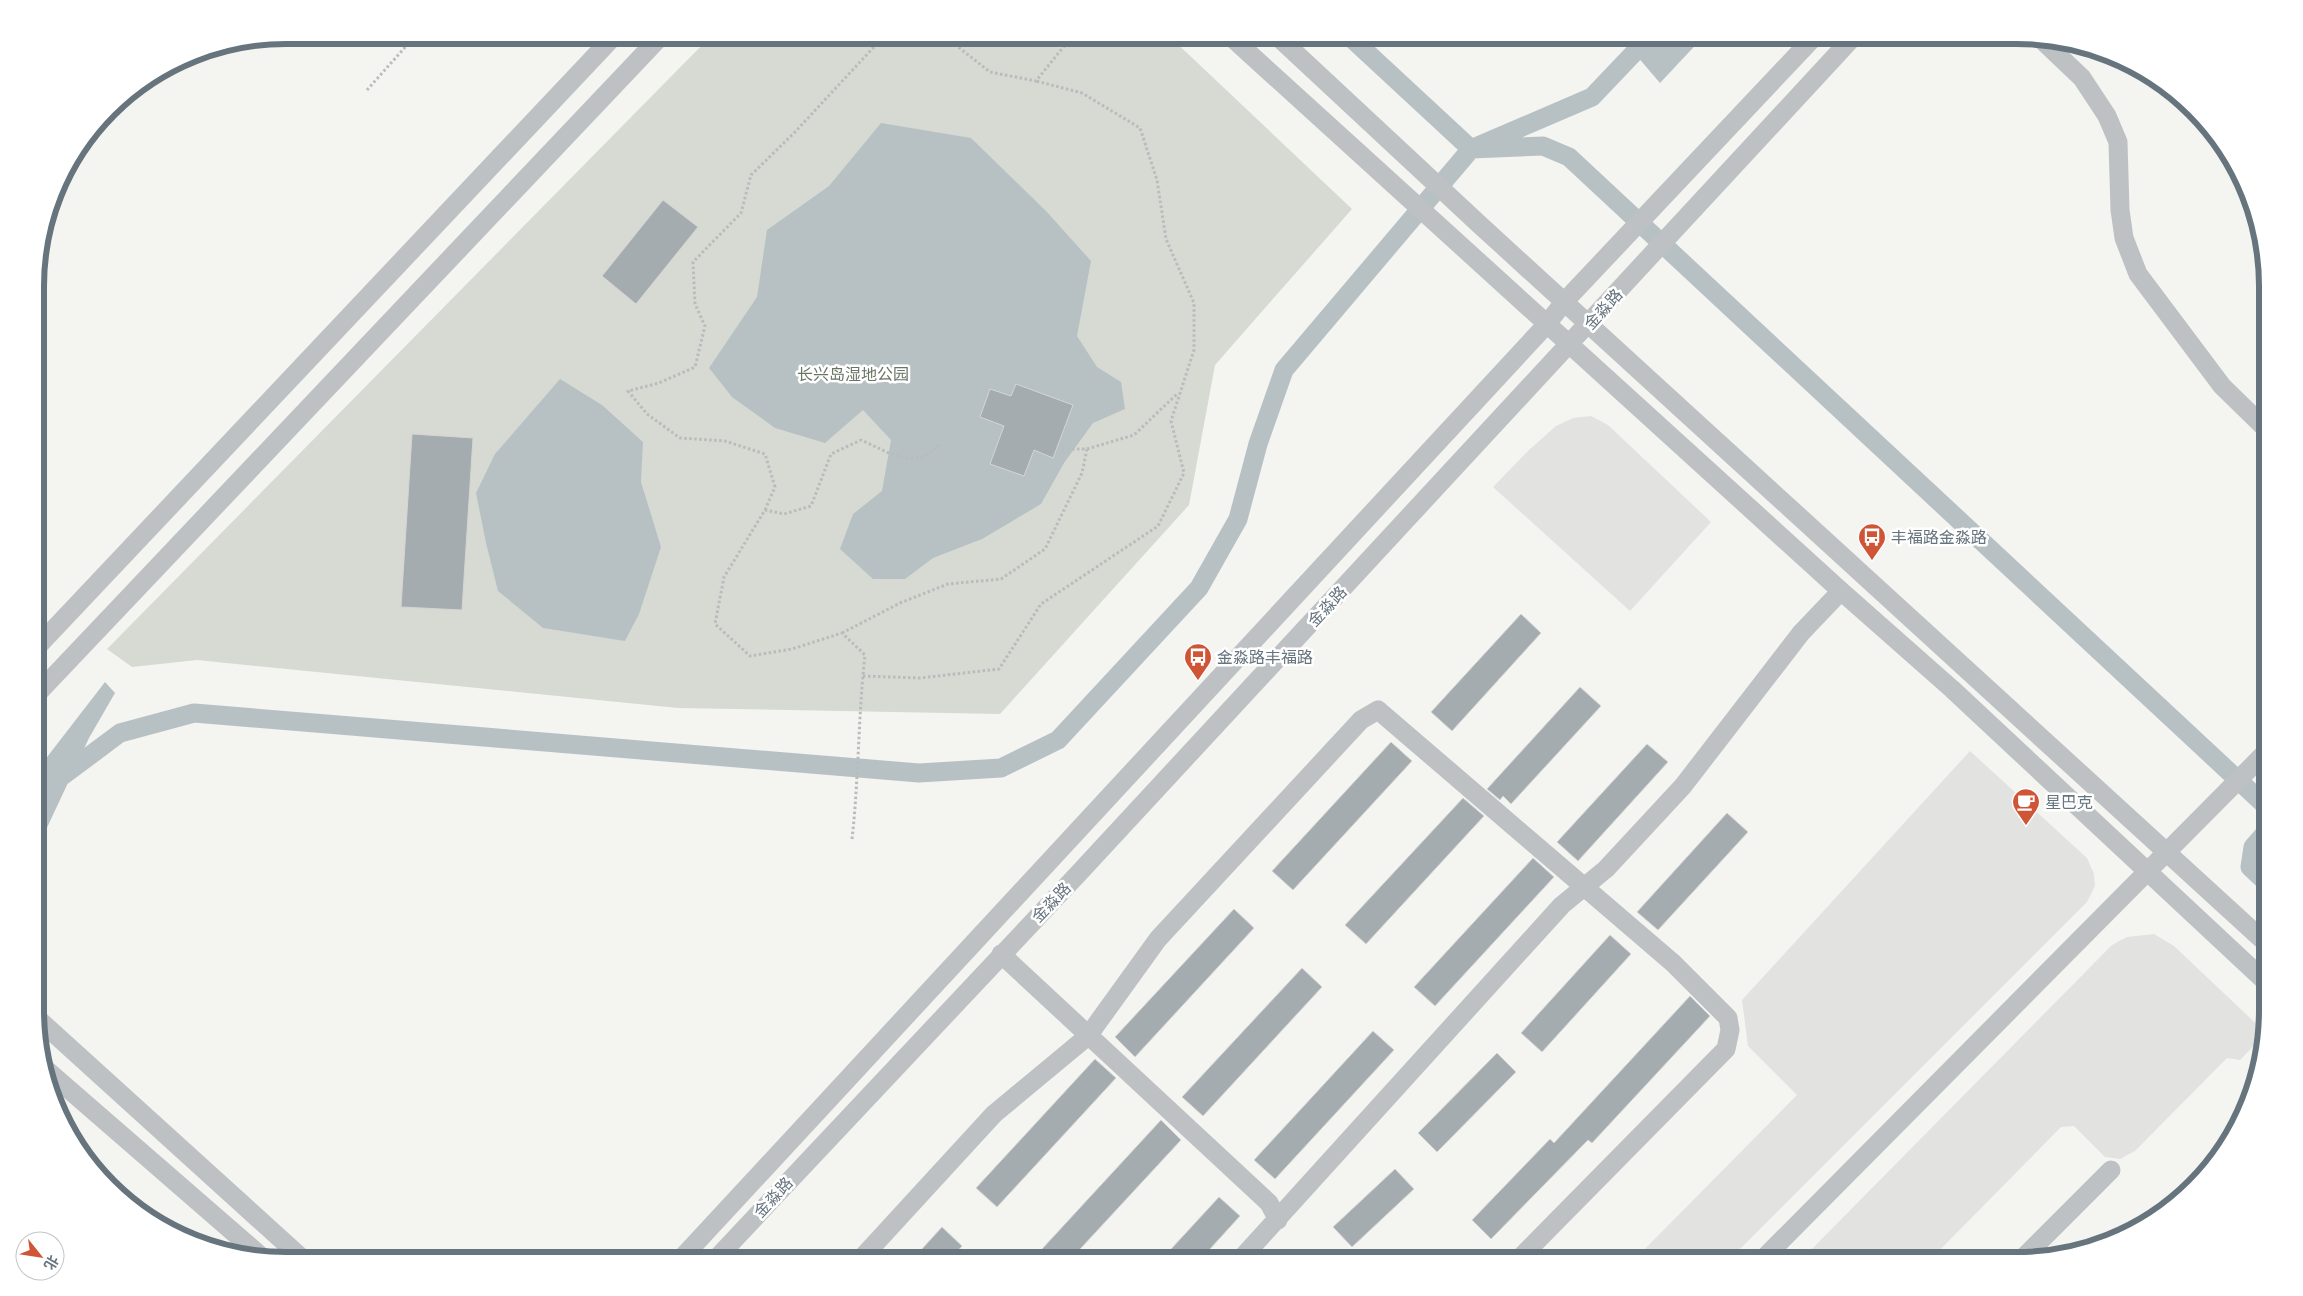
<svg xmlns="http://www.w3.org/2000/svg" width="2303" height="1296" viewBox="0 0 2303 1296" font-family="'Open Sans','Noto Sans SC',sans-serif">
	<rect width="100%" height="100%" fill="#f4f4f1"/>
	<path fill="#e2e3e1" d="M1591,416L1608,425L1711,522L1630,611L1493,487L1529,450L1556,426L1573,418Z
		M1970,751L2087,858L2094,874L2095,886L2087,902L1728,1261H1633L1797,1095L1748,1046L1742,1000Z
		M2154,934L2174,946L2266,1033L2240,1060L2227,1058L2135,1151L2120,1159L2105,1157L2074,1126L2061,1127L1929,1261H1800L2112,945L2127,937Z"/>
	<path fill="#d6dad2" d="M712,35H1168L1352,209L1215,365L1189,505L1000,714L678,708L197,660L132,667L107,649Z"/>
	<path fill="#b7c1c4" d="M1619,35H1705L1660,83Z
		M881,123L971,138L1046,211L1091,261L1077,336L1097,367L1121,382L1125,409L1093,423L1064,463L1041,504L982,539L933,558L905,579H873L840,549L853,514L882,491L891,440L863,410L825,443L775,428L732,397L709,368L757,297L767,230L829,186Z
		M560,379L602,405L643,442L641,482L661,547L639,614L625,641L543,628L498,591L486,543L476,493L495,454Z
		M105,682L115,693L89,738L37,849V773L44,761Z"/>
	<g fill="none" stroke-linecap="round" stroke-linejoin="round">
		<path stroke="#b7c1c4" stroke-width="19" d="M1348,35L1471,149L1543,146L1569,157L2267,807
			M37,811L49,786L120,733L194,713L919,773L1001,768L1058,740L1199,588L1238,519L1258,444L1284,370L1471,149L1592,97L1651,35
			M2267,831L2253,847L2250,867L2267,883"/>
	</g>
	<path fill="#a5acb0" stroke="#d5d5d3" d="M663,200L698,227L636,304L602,276Z
		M1016,384L1073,405L1053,458L1034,450L1024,476L990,464L1004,426L980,417L990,389L1011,396Z
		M412,434L473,438L462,610L401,607Z
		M1521,614L1541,633L1452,731L1431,712Z
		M1580,687L1601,706L1511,804L1503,796L1500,800L1487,789Z
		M1391,742L1412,761L1293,890L1272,871Z
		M1647,744L1668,762L1578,861L1557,842Z
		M1463,798L1484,816L1366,944L1345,925Z
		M1727,813L1748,832L1658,930L1637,912Z
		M1533,858L1554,877L1435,1006L1414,987Z
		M1234,909L1254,928L1135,1057L1115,1037Z
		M1610,935L1631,954L1542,1052L1521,1033Z
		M1302,968L1322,987L1203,1116L1182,1097Z
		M1690,996L1710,1016L1592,1143L1588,1140L1491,1239L1472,1220L1550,1139L1554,1143Z
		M1373,1031L1394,1050L1275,1179L1254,1160Z
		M1497,1053L1516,1072L1437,1152L1418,1133Z
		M1095,1059L1116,1078L997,1207L976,1188Z
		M1161,1120L1181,1140L1069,1261H1054L1042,1249Z
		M1395,1169L1414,1189L1352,1247L1333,1227Z
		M1219,1197L1240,1216L1199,1261H1160Z
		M942,1227L962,1246L949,1261H911Z"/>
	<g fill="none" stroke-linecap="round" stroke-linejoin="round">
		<path stroke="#b9bbbd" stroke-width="3" stroke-dasharray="2.5 2.5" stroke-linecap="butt" d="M943,35L990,72L1036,81L1073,35
			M1511,35L1518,41
			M367,90L416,35
			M1087,449L1134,435L1178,393
			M765,510L775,487L765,454L725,441L680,438L647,414L628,391L659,383L695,367L705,326L695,304L693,262L741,213L751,175L795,132L885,35
			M842,633L900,603L948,584L1001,579L1045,549L1082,473L1087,449H1063
			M863,676L920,678L999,669L1041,604L1158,526L1184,473L1171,421L1194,350V303L1166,239L1157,180L1140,128L1082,93L1036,81
			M852,839C859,778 858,716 865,655L842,633L792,649L750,656L715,624L724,577L765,510L784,514L811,506L831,454L861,440C891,453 914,472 941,443"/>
		<path stroke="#bdc1c4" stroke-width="19" d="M1229,35L1841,591L1952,689L2267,983
			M1276,35L1480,225L2267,944
			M2040,38L2082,78L2107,116L2118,142L2120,210L2124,238L2138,274L2222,386L2267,430
			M37,647L615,35
			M37,694L662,35
			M1001,954L1269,1203L1278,1220
			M37,1018L305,1261
			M42,1066L263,1258
			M2021,1260L2111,1170
			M679,1261L1547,324L1564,302L1816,35
			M714,1261L1078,874L1855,35
			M859,1261L994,1114L1088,1036L1158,939L1361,720L1378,710L1673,963L1728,1018L1730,1030L1726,1049L1517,1261
			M1239,1261L1562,905L1606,869L1683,786L1801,633L1841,591
			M1761,1261L2267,751"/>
	</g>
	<defs>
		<g id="bus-pin" transform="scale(1.4375)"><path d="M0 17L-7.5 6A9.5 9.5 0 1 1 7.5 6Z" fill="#cf5536" stroke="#fff"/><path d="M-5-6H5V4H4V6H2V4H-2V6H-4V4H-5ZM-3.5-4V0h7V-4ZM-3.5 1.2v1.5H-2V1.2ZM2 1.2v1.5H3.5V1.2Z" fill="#fff"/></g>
		<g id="cafe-pin" transform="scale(1.4375)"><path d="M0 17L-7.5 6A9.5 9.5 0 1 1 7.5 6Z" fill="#cf5536" stroke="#fff"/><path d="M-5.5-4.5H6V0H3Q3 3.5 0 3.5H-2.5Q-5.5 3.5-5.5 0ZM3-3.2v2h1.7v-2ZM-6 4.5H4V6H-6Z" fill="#fff"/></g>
	</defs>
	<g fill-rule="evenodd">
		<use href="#bus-pin" x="1872" y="537"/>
		<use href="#bus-pin" x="1198" y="657"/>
		<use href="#cafe-pin" x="2026" y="802"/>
	</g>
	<g text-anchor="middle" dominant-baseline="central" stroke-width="5" stroke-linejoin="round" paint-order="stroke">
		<g font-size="16" fill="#66747e" stroke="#fff">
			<text transform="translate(1603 309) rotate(-48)">金淼路</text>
			<text transform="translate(1327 606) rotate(-47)">金淼路</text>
			<text transform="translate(1051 902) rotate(-46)">金淼路</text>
			<text transform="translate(773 1197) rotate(-47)">金淼路</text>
		</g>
		<g font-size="16" fill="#697664" stroke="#fff">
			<text x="853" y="374">长兴岛湿地公园</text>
		</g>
		<g font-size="16" fill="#66747e" stroke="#fff" text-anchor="start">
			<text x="1891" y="537">丰福路金淼路</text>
			<text x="1217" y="657">金淼路丰福路</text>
			<text x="2045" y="802">星巴克</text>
		</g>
	</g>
	<path d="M0 0H2303V1296H0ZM286 44H2017A242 242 0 0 1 2259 286V1010A242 242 0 0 1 2017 1252H286A242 242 0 0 1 44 1010V286A242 242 0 0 1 286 44Z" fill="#fff" fill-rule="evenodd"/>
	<path fill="none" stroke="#66747e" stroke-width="6" d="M286 44H2017A242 242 0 0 1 2259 286V1010A242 242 0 0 1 2017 1252H286A242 242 0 0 1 44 1010V286A242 242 0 0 1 286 44Z"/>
	<g transform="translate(40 1256) rotate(120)"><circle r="24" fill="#ffffff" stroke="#c2c7cb"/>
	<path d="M0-4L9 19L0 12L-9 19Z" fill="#cf5536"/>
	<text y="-8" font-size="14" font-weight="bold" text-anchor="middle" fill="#66747e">北</text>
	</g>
</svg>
